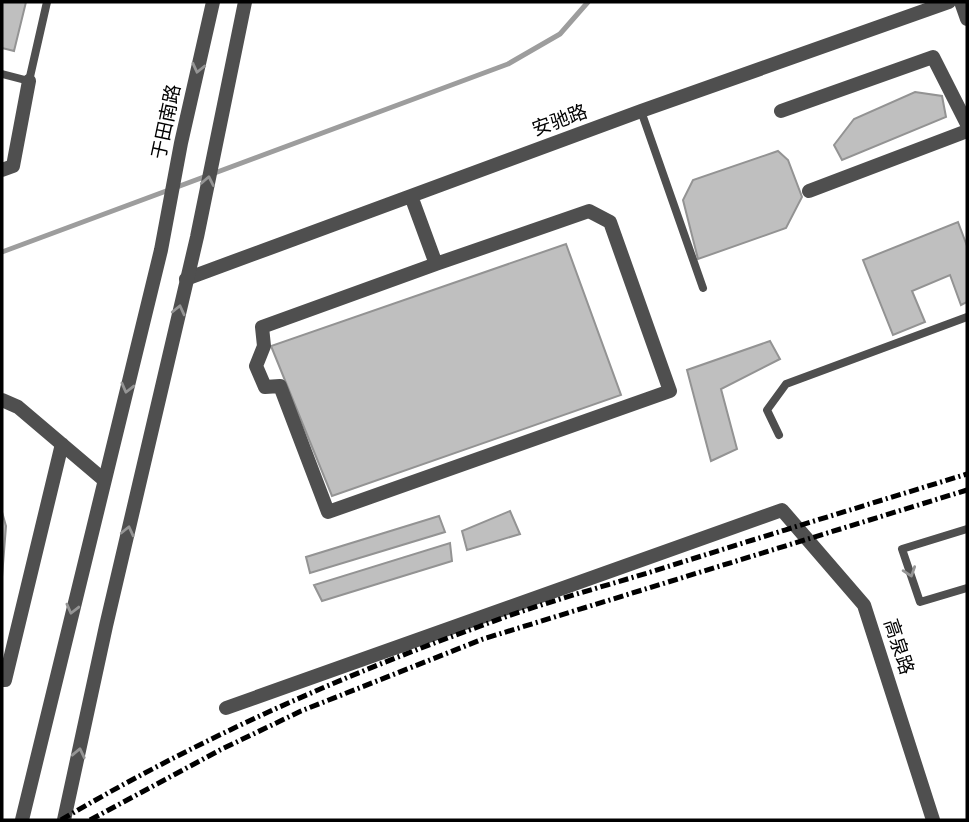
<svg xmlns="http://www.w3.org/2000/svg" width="969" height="822" viewBox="0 0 969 822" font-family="'Source Sans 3','Noto Sans SC',sans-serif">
	<rect width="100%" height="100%" fill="#fff"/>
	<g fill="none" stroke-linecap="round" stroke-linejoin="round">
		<path stroke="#9d9d9d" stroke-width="5" d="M2,252L508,64L560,34L588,2"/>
	</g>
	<path fill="#bfbfbf" stroke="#939393" stroke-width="2" d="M2,2H26L14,51L2,48Z
		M915,92L942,96L946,117L842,160L834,145L854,119Z
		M778,151L788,160L802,197L786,228L698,259L683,200L693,180Z
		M958,222L967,246V302L961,305L950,275L912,291L925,322L893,335L863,260Z
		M566,244L621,395L332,496L271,346Z
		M770,341L780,359L721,389L737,449L711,461L687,370Z
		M510,511L520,534L467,550L462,531Z
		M2,512L6,526L2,577Z
		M439,516L445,532L310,573L306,557Z
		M450,543L452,561L322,601L314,585Z"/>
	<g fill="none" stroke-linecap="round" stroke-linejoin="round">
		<path stroke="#4f4f4f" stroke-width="8" d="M2,74L29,81L47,2
			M641,111L703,288
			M779,435L767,410L786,384L967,317
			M967,529L902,549L920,602L967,588"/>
		<path stroke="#4f4f4f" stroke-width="14" d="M961,2L967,19
			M781,111L933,57L967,124
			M2,170L13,166L29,81
			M809,191L967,131
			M411,196L436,264L589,211L610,222L670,391L328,512L280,386L265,387L256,366L264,346L262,327L436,264
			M186,279L641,111L949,2
			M2,400L18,407L104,480
			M2,680H5L62,444
			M226,708L782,510L864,605L933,820"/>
		<path stroke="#4f4f4f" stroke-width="14" d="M22,820L161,250L181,143L213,2
			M64,820L106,626L197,237L245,2"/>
		<path stroke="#000" stroke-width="5" stroke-dasharray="10 3.5 2 3.5" stroke-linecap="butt" d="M61,820C193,742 333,679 478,627C535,605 595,589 654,571C758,538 863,506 967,474
			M90,820L220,750L301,711L483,639L967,490"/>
	</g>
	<defs><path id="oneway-chevron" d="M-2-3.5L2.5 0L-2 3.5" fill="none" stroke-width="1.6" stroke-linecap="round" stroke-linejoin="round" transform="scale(1.75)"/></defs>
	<g stroke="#959595">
		<use href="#oneway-chevron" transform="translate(198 68) rotate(103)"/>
		<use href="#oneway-chevron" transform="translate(208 181) rotate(-79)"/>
		<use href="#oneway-chevron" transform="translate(179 310) rotate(-77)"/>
		<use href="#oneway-chevron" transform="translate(127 388) rotate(104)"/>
		<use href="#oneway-chevron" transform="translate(128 531) rotate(-77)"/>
		<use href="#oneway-chevron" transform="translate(910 572) rotate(71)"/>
		<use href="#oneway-chevron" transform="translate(72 609) rotate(104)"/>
		<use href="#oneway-chevron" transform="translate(79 753) rotate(-78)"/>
	</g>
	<g text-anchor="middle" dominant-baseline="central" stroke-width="6" stroke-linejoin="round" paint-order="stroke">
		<g font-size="19" fill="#000" stroke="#fff">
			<text transform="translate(560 121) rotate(-20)">安驰路</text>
			<text transform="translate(167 122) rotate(-78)">于田南路</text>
			<text transform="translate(898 647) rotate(72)">高泉路</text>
		</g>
	</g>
	<rect width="969" height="822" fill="none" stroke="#000000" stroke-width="7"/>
</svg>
